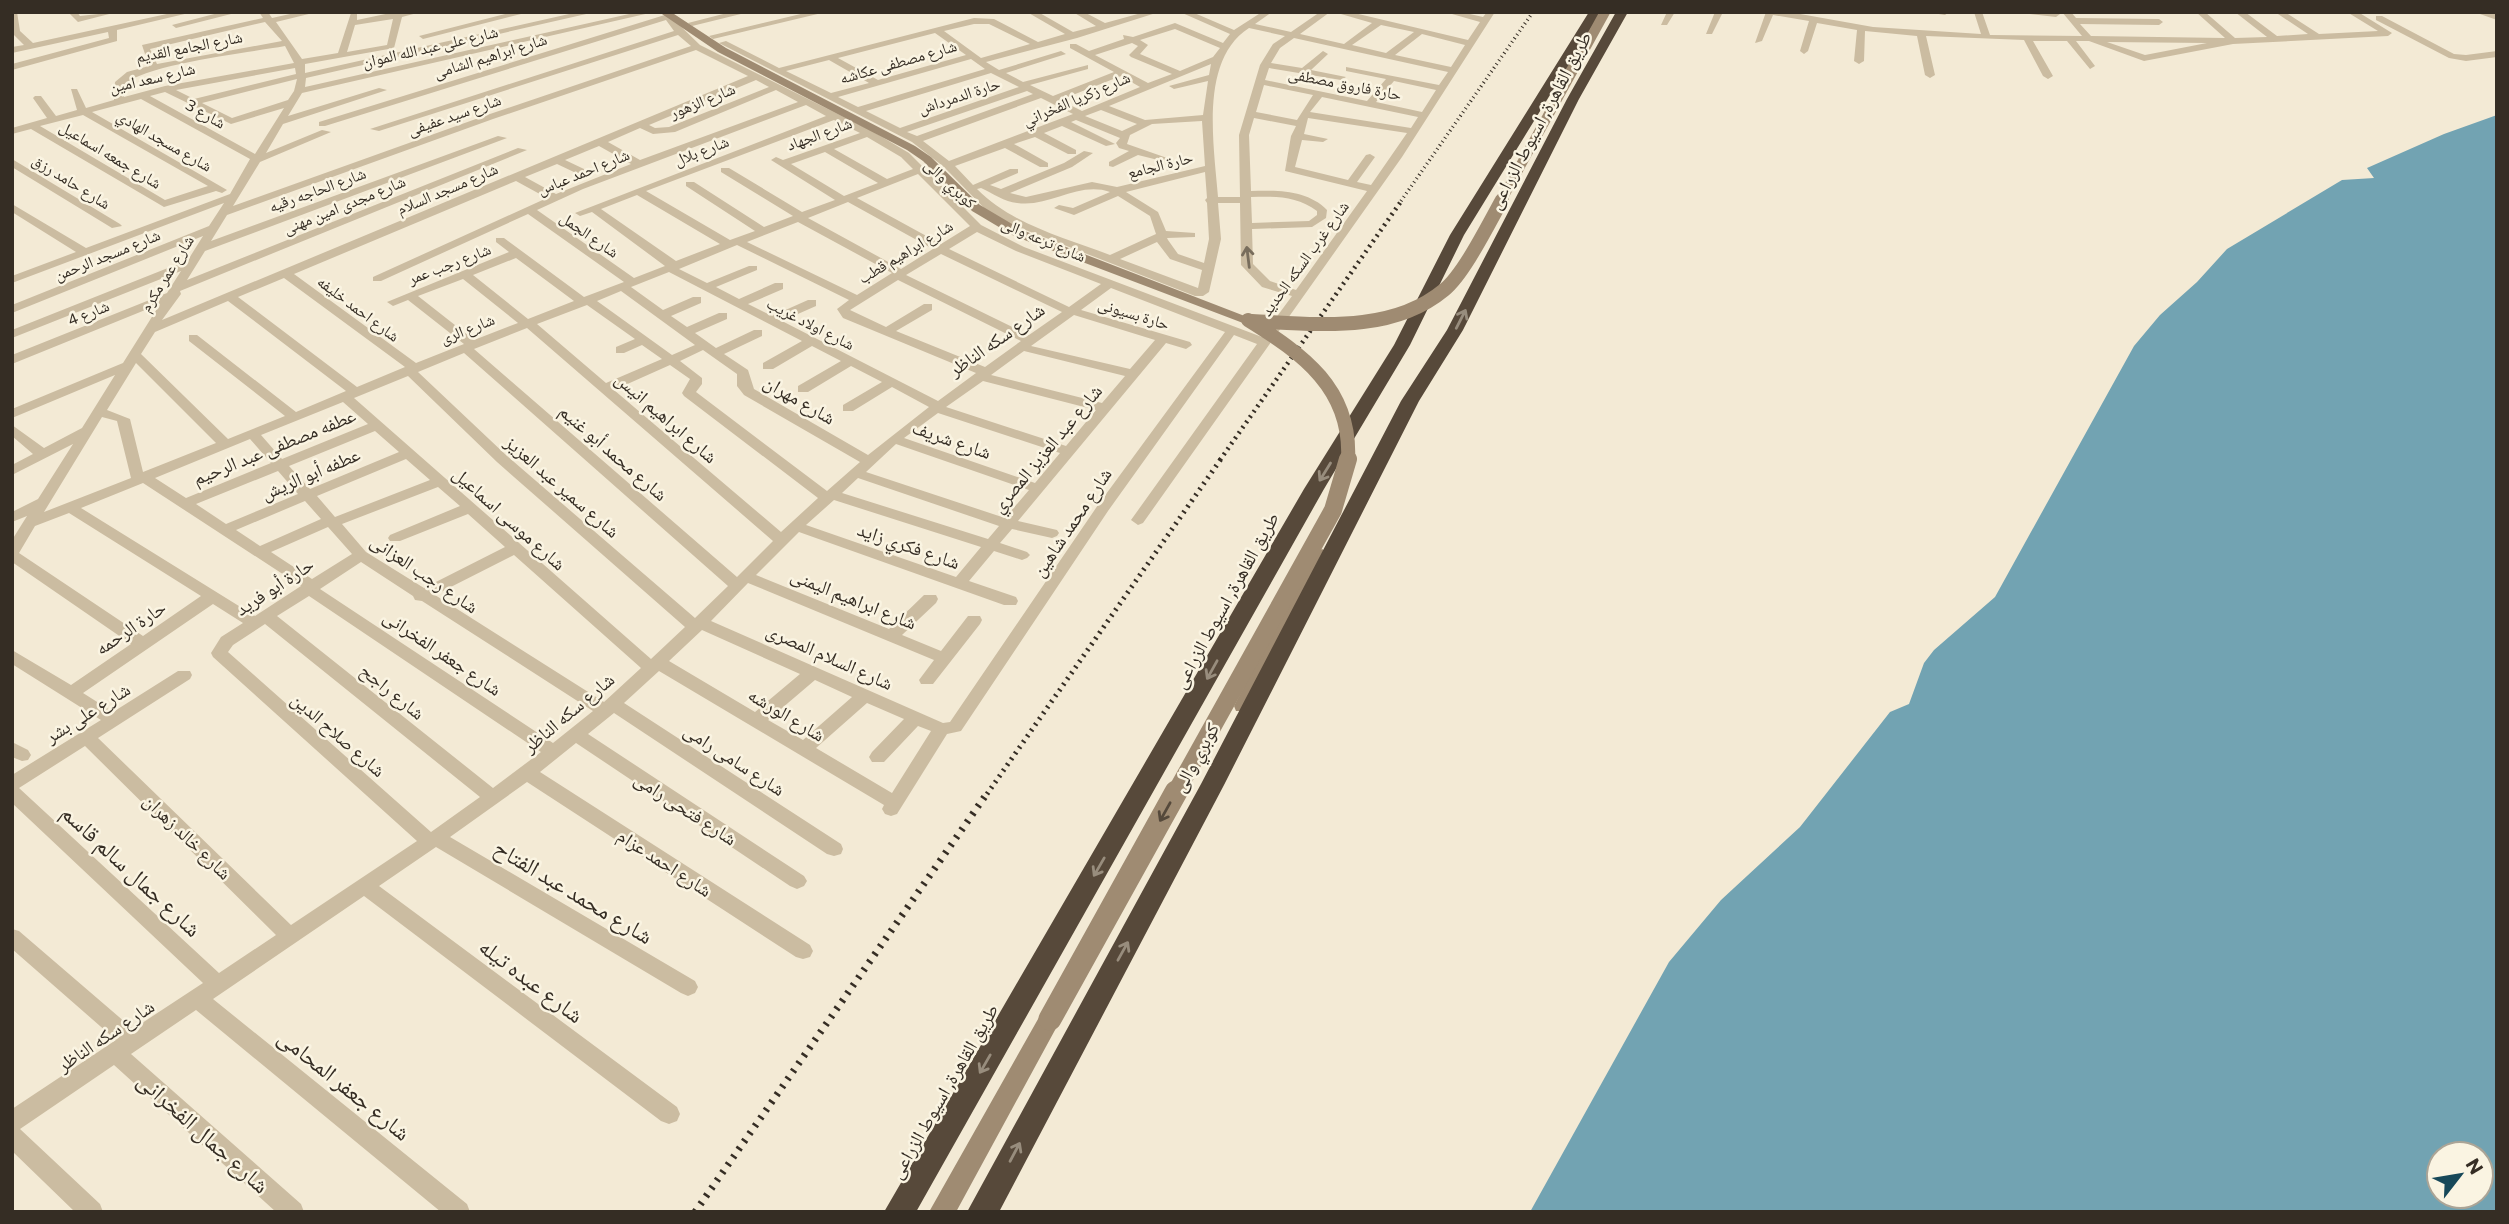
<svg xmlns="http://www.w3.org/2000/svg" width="2509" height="1224" viewBox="0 0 2509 1224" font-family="Commissioner,'Noto Naskh Arabic',sans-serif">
	<rect width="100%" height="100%" fill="#f3ead5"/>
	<path fill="#72a3b2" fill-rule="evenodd" d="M2497,115V1212H1530L1669,962L1721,900L1800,827L1890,712L1909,704L1924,663L1934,650L1995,597L2134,346L2160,315L2197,282L2227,249L2342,180L2374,178L2367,168L2444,134ZM2439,1154H2481V1196H2439Z"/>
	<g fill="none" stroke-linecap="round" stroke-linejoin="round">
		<path fill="#cbbca1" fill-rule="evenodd" d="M12,12H17L20,31L33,43L176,12H193L117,30V41L12,70V64L109,38L108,32L12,53V47L24,45L12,33Z
			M68,12H77L80,16L117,12L78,22Z
			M222,12H239L176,28L172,25Z
			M259,12H268L272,18L299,12H317L276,22L302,59L338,53L351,13H357V20L395,12H421L402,17L394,48L305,64V73L578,12H595L306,78L305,87L638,12H654L302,93L288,116L379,88L387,90L283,124L266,153L322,130L331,132L260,162L233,206L487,115L691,46L678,35L379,131L370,129L674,31L666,20L325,126H319V122L668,14L700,45L872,131L909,153L981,225L1024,247L1262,337L1292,296L1262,287L1241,265L1240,203H1218L1221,239L1209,292L1203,296H1195L1005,222L987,211L944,167L912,142L719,43L726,41L779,68L974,18L994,19L1038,42L1065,34L1027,12H1038L1073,32L1096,26L1073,12H1084L1105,23L1145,12H1159L1077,38L986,62L999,70L1061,51L1066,54L1006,73L1023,82L1088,65V69L1030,85L1053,96L1114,72L1070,48V44H1076L1089,51L1124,39L1123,35L1133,37L1175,23L1223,43L1230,34L1180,12H1192L1234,30L1262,12H1272L1255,24L1291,32L1320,12H1330L1300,34L1344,44L1372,23L1334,12H1350L1468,40L1480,22L1445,12H1461L1483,17L1487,12H1495L1402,157L1143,523L1138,525L1131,520L1257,344L1234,335L1108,511L961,731L947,734L897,814L891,816L885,814L882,809L884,805L659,671L624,703L841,844L843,849L841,854L834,856L827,854L614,713L588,734L804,876L807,881L804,886L797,889L790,886L576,743L540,772L810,945L813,951L810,957L803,959L796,957L527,782L450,837L695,981L698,987L695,993L688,996L681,993L436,847L379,886L677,1107L680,1114L677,1121L669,1124L661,1121L364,896L213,999L467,1204L470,1212H441L196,1010L131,1054L301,1204L304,1212H276L114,1065L20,1129L100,1204L103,1212H75L12,1151V1109L116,1040L12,949V929L19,931L133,1029L203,983L12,803V775L101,720L12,664V650L71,685L131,644L12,562V540L27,516L12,522V512L38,499L73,444L12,475V465L33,454L12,436V425L44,448L82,428L115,375L12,418V409L123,363L160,304L12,364V355L167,293L181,271L12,338V330L188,260L203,236L12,313V305L209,226L224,203L12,283V276L76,252L12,212V204L86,248L230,194L250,159L141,99L92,112L227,190L222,193L216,191L164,207L31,129L12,134V128L47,118L33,98L35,96H41L56,116L77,110L71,89H77L86,108L114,100L115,82L127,72L149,66L142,45L263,18ZM393,19L387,45L347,52L355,25ZM265,22L282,41L157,64L150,49ZM974,24H989L1030,44L981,58L944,31ZM1381,25L1414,32L1386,53L1352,45ZM1249,28L1285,36L1273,44L1260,65L1239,135L1240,197H1218C1214,145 1199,60 1249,28ZM1175,29L1220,48L1213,57L1180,71L1140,54L1148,45L1140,40ZM935,33L966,55L878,80L838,58ZM1422,34L1465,45L1451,67L1395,55ZM1294,38L1448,72L1439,85L1346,67V71L1386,79L1367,101L1265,80L1269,68L1341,80L1346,77L1311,70L1328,54L1323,51L1302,68L1271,63L1280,48ZM1132,43L1138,46L1129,55L1131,57L1172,74L1148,83L1095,55ZM285,46L294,63L165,86L124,97L123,85C149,63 247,53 285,46ZM696,50L748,76L162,320L181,294L180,291L527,150L518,148L187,280L205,251L507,138L498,136L211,241L227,215L493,119ZM971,59L985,69L858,107L838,97ZM829,60L869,83L831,93L786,71ZM1211,64L1209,75L1169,86L1174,89L1208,81L1203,115L1145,120L1109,106ZM295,68L296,74L194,99L176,90ZM991,73L1019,87L900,128L866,111ZM1121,76L1140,87L1082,111L1060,100ZM297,79L294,91L288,100L232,118L202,103ZM756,80L769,87L669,127L655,128L649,125ZM1394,81L1436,90L1422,112L1376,102ZM1264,85L1313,95L1297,120L1256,112ZM776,90L798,102L640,160L608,142L640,128L653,134L675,132ZM1027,91L1033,94L917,136L907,132ZM165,92L231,124L284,108L255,154L150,96ZM1322,97L1418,117L1411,128L1310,112ZM1041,98L1073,114L949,161L923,141ZM806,105L826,116L575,213L580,216L592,212L665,266L634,278L537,210L583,189ZM1101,110L1137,124L1122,131L1085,116ZM83,115L208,186L165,200L40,126ZM1254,118L1296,126L1291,136L1285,171L1367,191L1296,290L1270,281L1253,264L1252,229L1312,227L1326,218L1327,210C1308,190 1277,190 1251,191L1249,135ZM1308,118L1407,133L1371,185L1357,182L1375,157L1370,154L1366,155L1348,180L1295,167L1302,140L1323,142L1328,139L1304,134ZM834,120L860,133L783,160L776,157L771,160L835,200L802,212L729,168H721V172L793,216L764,227L694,182H686V186L755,231L730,240L646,191ZM1076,120L1120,138L1116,143L1119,148L1129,151L1109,162V166L1113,167L1138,155L1170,163V159L1127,144L1130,135L1152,124L1202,121L1205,166L1117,187L1092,182L1026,197L1010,193L1072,167L1093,153L1084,151L1064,163L1001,189L990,185L1018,173V169H1010L973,185L955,166L1005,148L1040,167H1048V163L1014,144L1035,137L1068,154H1076V150L1044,133L1062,126L1106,146L1115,144L1071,122ZM867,137L901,157L913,169L887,179L834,149ZM599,146L631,164L556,194L525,177L557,164L576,173H584V169L565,160ZM825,152L878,183L844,196L791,164ZM1205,172L1207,198L1205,200L1207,203L1209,239L1204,263L1178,254L1168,240L1167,238L1195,237V233L1166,231L1158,212L1126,192ZM918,174L970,226L941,244L857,198ZM516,181L547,198L373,277V281H381L528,214L624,282L584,297L504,238H496V242L509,252L387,302L393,306L408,300L464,344L416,363L294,274ZM981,188C992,193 1005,202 1017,203C1049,208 1078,181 1110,192L1073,208L1059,205L1054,208L1074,215L1118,196L1150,216L1156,234L1110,255C1063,237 1013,225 977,189ZM637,195L720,244L676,261L601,209ZM1251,197C1275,196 1297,196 1317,211V215L1309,221L1252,223ZM848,202L933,249L901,269L808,218ZM798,222L892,273L857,295L747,242ZM977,232L1016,251L1101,284L1069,307L949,249ZM1157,242L1170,259L1202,270L1198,288L1120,259ZM737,245L849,300L837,309L843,318L976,373L938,401L782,321L816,306V300H808L772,316L748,304L783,289V283H775L739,299L716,287L757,270V266H749L707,283L679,269ZM941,254L1062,312L1029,335L906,275ZM516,258L574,301L528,319L473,275ZM669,272L802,341L763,363V369H773L812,346L841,361L798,386V392H808L851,366L882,382L843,405V411H853L892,387L929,407L868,455L754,389L748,370L724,354L762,336V330H754L716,348L695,333L727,319V313H719L687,327L671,316L701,303V297H693L663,310L631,287ZM284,278L405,367L357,387L238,297ZM463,279L518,323L474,340L418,296ZM898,280L1021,341L985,367L896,331L932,310V304H924L886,327L850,310ZM1111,288L1225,332L1098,505L950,722L943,723L711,621L748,583L934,660L919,680L921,684H933L980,624L982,620L980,616H968L941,651L902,635L936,603L938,599L936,595H924L889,629L756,575L799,532L1004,605H1016L1018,601L1016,597L969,581L994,551L1022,560L1027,558L1030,555L1027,552L1000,543L1012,529L1052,538L1057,536L1059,533L1057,530L1018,521L1166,343L1186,349L1192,345L1190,342L1081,310ZM621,291L695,345L672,355L597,301ZM228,301L346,391L296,412L197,335H189V341L285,416L228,439L141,354L155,332ZM587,305L635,339L616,347V353H624L642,345L662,359L606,383L537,324ZM1074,315L1155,340L1130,369L1031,346ZM527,328L773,541L737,577L474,349ZM703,350L737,374V386L744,395L860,462L827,491L696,392L702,384V378L680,361ZM1024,351L1125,376L1102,403L991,375ZM464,353L728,586L695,618L507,456L418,372ZM136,363L216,443L143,472L130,419L107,410ZM670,365L690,379L682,393L684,396L818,498L781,532L614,390ZM408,376L497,462L685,627L651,659L354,398ZM983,381L1096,410L1066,446L946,407ZM343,402L368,424L282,459L261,435ZM938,413L1060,453L1035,483L904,438ZM102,417L117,421L131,478L44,512ZM375,431L399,452L310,489L289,466ZM250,439L271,463L186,498L155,478ZM896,444L1029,490L1005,518L866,472ZM406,459L430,480L335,517L317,496ZM278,471L298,494L226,524L196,504ZM858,478L999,526L988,539L842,493ZM143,483L301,586L255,616L81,508ZM438,487L460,506L390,535L388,538L390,541H400L468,514L505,547L424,588L366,552L342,524ZM834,500L981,547L956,577L806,525ZM305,501L321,519L260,546L236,530ZM69,513L201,596L143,636L19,553L35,526ZM328,527L352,554L312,579L271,552ZM514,555L641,668L604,702L435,595ZM361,562L413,596L415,600L422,601L593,711L553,743L320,589ZM309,596L541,752L493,788L277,616ZM213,604L243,623L221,637L211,653L213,657L417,841L291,925L98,738L190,679L192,675L190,671H178L113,712L83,693ZM265,624L480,797L431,832L228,652L233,645ZM702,630L800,674L755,712L669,661ZM815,680L852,697L803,740L768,720ZM867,703L904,719L872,752L869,757L872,762H884L918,726L931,731L892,793L816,748ZM85,746L276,935L219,973L19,788Z
			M513,12H529L423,39L419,36Z
			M731,12H749L692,26L688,23Z
			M809,12H826L713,39L709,36Z
			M1667,12H1675L1667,25H1661Z
			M1715,12H1723L1712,34H1706Z
			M1766,12H1789L1873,27L1981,34L1974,12H1982L1990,35L2082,36L2062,12H2071L2076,18L2159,19L2163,22L2159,25L2080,24L2091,36L2225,38L2196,12H2205L2235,38L2267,37L2235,12H2245L2277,36L2308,34L2275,12H2285L2319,34L2378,31L2347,12H2358L2392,33L2388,36L2233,44L2144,61L2089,41H2076L2095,66L2090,69L2067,41H2033L2053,76L2048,79L2043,76L2024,40L1926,36L1935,75L1930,78L1925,75L1917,36L1865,31L1864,61L1859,64L1854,61L1857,30L1817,23L1808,51L1804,54L1800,51L1809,21L1773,15L1762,41L1755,43ZM2107,42L2207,43L2145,55Z
			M1926,12H1949L1945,15Z
			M2013,12H2059L2060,14L2056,17Z
			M2479,12L2497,14V20L2480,14Z
			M2376,16H2382L2454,54L2466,55L2497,51V57L2466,61L2449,58L2376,20Z
			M12,159L120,224L122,226L112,228L12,167Z
			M12,742L28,750L31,755L28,760L22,761L12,757Z"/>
		<path fill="#9f8b72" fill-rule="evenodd" d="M659,12H671L726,48L915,146L931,157L980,205L1022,230L1255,320L1248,324L1243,323L1014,236L972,211L923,161L907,150L718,52Z
			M1573,44L1578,47V57L1568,77H1560L1568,57V47Z
			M1322,549L1330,554L1252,706L1250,711H1236L1234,706L1314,554Z
			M1050,1009L1058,1012L1061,1019L956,1212H929L1042,1012Z"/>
		<path fill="#57493a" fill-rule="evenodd" d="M1589,12H1601L1464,235L1410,345L1324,489L916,1212H884L1304,489L1394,345L1450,235Z
			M1616,12H1628L1579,99L1463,330L1419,401L1224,785L999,1212H967L1201,784L1401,401L1447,330L1567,99Z"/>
		<path stroke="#352d24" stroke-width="3.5" stroke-dasharray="1 3.5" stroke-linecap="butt" d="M1401,201L1533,12"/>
		<path stroke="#352d24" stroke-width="4.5" stroke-dasharray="2 4.5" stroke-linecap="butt" d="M1220,460L1402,200"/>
		<path stroke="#352d24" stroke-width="5" stroke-dasharray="2 5" stroke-linecap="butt" d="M987,794L1221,459"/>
		<path stroke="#352d24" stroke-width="7" stroke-dasharray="2.5 7" stroke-linecap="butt" d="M695,1212L988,792"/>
		<path stroke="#9f8b72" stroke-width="10" d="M1501,201L1605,12"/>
		<path stroke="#9f8b72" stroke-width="14" d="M1248,320C1303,354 1352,389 1348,460
			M1252,321C1316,324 1391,334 1444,290C1464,274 1489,223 1502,200"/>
		<path stroke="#9f8b72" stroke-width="18" d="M1175,794L1333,510L1348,459"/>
		<path stroke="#9f8b72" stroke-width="23" d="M1050,1019L1176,792"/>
	</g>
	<defs><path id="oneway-shaft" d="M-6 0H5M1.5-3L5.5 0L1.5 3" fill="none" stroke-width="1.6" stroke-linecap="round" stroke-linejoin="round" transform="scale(1.75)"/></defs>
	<use stroke="#786d5c" href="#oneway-shaft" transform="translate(1248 257) rotate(-97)"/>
	<g stroke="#988d7d">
		<use href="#oneway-shaft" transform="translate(1461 319) rotate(-63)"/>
		<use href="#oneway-shaft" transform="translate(1325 472) rotate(122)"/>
		<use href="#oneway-shaft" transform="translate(1212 670) rotate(119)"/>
		<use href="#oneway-shaft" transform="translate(1099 867) rotate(120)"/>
		<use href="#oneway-shaft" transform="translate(1123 951) rotate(-61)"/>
		<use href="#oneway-shaft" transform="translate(985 1064) rotate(120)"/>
		<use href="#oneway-shaft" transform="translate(1015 1152) rotate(-62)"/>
	</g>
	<use stroke="#55493b" href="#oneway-shaft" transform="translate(1165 812) rotate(119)"/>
	<g text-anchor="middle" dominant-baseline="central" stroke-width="5" stroke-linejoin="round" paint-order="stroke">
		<g font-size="16" fill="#352d24" stroke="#faf4e2">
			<text transform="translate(189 46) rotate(-11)">شارع الجامع القديم</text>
			<text transform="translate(430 46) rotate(-13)">شارع على عبد الله الموان</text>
			<text transform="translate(490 55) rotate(-17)">شارع ابراهيم الشامى</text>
			<text transform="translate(898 61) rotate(-16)">شارع مصطفى عكاشه</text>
			<text transform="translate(152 77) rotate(-13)">شارع سعد امين</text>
			<text transform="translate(1345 83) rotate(11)">حارة فاروق مصطفى</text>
			<text transform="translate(959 95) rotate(-18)">حارة الدمرداش</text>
			<text transform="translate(1076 98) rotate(-23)">شارع زكريا الفخراني</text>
			<text transform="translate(702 100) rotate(-22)">شارع الزهور</text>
			<text transform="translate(206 113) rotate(29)">شارع 3</text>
			<text transform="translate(454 114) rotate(-19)">شارع سيد عفيفى</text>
			<text transform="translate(819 133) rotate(-20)">شارع الجهاد</text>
			<text transform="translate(165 140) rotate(30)">شارع مسجد الهادي</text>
			<text transform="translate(701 150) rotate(-21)">شارع بلال</text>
			<text transform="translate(111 154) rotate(31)">شارع جمعه اسماعيل</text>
			<text transform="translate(1160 164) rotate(-14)">حارة الجامع</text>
			<text transform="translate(583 171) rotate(-22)">شارع احمد عباس</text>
			<text transform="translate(72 181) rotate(32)">شارع حامد رزق</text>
			<text transform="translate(951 183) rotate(43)">كوبري والى</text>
			<text transform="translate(447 188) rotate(-23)">شارع مسجد السلام</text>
			<text transform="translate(317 189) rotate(-20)">شارع الحاجه رقيه</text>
			<text transform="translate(344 204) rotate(-22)">شارع مجدى امين مهنى</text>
			<text transform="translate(590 234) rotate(35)">شارع الجمل</text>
			<text transform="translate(1044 239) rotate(23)">شارع ترعه والى</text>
			<text transform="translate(905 251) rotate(-31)">شارع ابراهيم قطب</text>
			<text transform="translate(107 254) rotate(-22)">شارع مسجد الرحمن</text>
			<text transform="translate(1304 258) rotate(-54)">شارع غرب السكه الحديد</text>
			<text transform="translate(449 263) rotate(-21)">شارع رجب عمر</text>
			<text transform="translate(166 273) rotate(-58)">شارع عمر مكرم</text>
			<text transform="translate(359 308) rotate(37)">شارع احمد خليفه</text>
			<text transform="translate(88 312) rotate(-22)">شارع 4</text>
			<text transform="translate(1134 313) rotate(17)">حارة بسيونى</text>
			<text transform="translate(811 323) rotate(27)">شارع اولاد غريب</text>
			<text transform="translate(467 328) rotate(-21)">شارع الرى</text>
		</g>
		<g font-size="19" fill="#352d24" stroke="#faf4e2">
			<text transform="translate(1539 120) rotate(-62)">طريق القاهرة, اسيوط الزراعى</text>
			<text transform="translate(996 339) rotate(-35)">شارع سكه الناظر</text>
			<text transform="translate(800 399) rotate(30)">شارع مهران</text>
			<text transform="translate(667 417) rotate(41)">شارع ابراهيم انيس</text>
			<text transform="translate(952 439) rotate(19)">شارع شريف</text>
			<text transform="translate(274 446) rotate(-22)">عطفه مصطفى عبد الرحيم</text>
			<text transform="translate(1046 448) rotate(-50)">شارع عبد العزيز المصري</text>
			<text transform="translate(614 452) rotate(41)">شارع محمد أبو غنيم</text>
			<text transform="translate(310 473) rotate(-23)">عطفه أبو الريش</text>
			<text transform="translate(563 486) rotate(41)">شارع سمير عبد العزيز</text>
			<text transform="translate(510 518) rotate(42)">شارع موسى اسماعيل</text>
			<text transform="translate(1071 522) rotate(-56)">شارع محمد شاهين</text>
			<text transform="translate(909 545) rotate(19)">شارع فكري زايد</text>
			<text transform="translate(425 573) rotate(34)">شارع رجب العزانى</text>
			<text transform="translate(274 586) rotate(-33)">حارة أبو فريد</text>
			<text transform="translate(854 598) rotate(22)">شارع ابراهيم اليمنى</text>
			<text transform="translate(1225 600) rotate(-61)">طريق القاهرة, اسيوط الزراعى</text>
			<text transform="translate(130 627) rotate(-34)">حارة الرحمه</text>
			<text transform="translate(443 652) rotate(34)">شارع جعفر الفخرانى</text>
			<text transform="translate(830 656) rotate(24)">شارع السلام المصرى</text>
			<text transform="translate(393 691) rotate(39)">شارع راجح</text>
			<text transform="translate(87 712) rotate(-32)">شارع على بشر</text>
			<text transform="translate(568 712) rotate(-40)">شارع سكه الناظر</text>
			<text transform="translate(787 714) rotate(31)">شارع الورشه</text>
			<text transform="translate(339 734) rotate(41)">شارع صلاح الدين</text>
			<text transform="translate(1195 757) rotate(-61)">كوبري والى</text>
			<text transform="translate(735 759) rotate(33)">شارع سامى رامى</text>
			<text transform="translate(686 808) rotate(33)">شارع فتحى رامى</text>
			<text transform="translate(188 836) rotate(44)">شارع خالد زهران</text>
			<text transform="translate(665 862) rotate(33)">شارع احمد عزام</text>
			<text transform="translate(105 1035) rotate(-34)">شارع سكه الناظر</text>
			<text transform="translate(943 1091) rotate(-60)">طريق القاهرة, اسيوط الزراعى</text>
		</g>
		<g font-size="23" fill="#352d24" stroke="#faf4e2">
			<text transform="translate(132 870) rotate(43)">شارع جمال سالم قاسم</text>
			<text transform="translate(574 891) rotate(31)">شارع محمد عبد الفتاح</text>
			<text transform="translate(532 980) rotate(37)">شارع عبده تيله</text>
			<text transform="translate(345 1084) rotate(39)">شارع جعفر المحامى</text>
			<text transform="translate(204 1132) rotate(42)">شارع جمال الفخرانى</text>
		</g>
	</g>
	<rect width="2509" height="1224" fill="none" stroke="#352d24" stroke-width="28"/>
	<g transform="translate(2460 1175) rotate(59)"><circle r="33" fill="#faf4e2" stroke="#aba496" stroke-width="2"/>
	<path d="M0-5L12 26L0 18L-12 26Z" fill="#174859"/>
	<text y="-10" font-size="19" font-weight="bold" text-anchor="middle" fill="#352d24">N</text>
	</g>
</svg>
